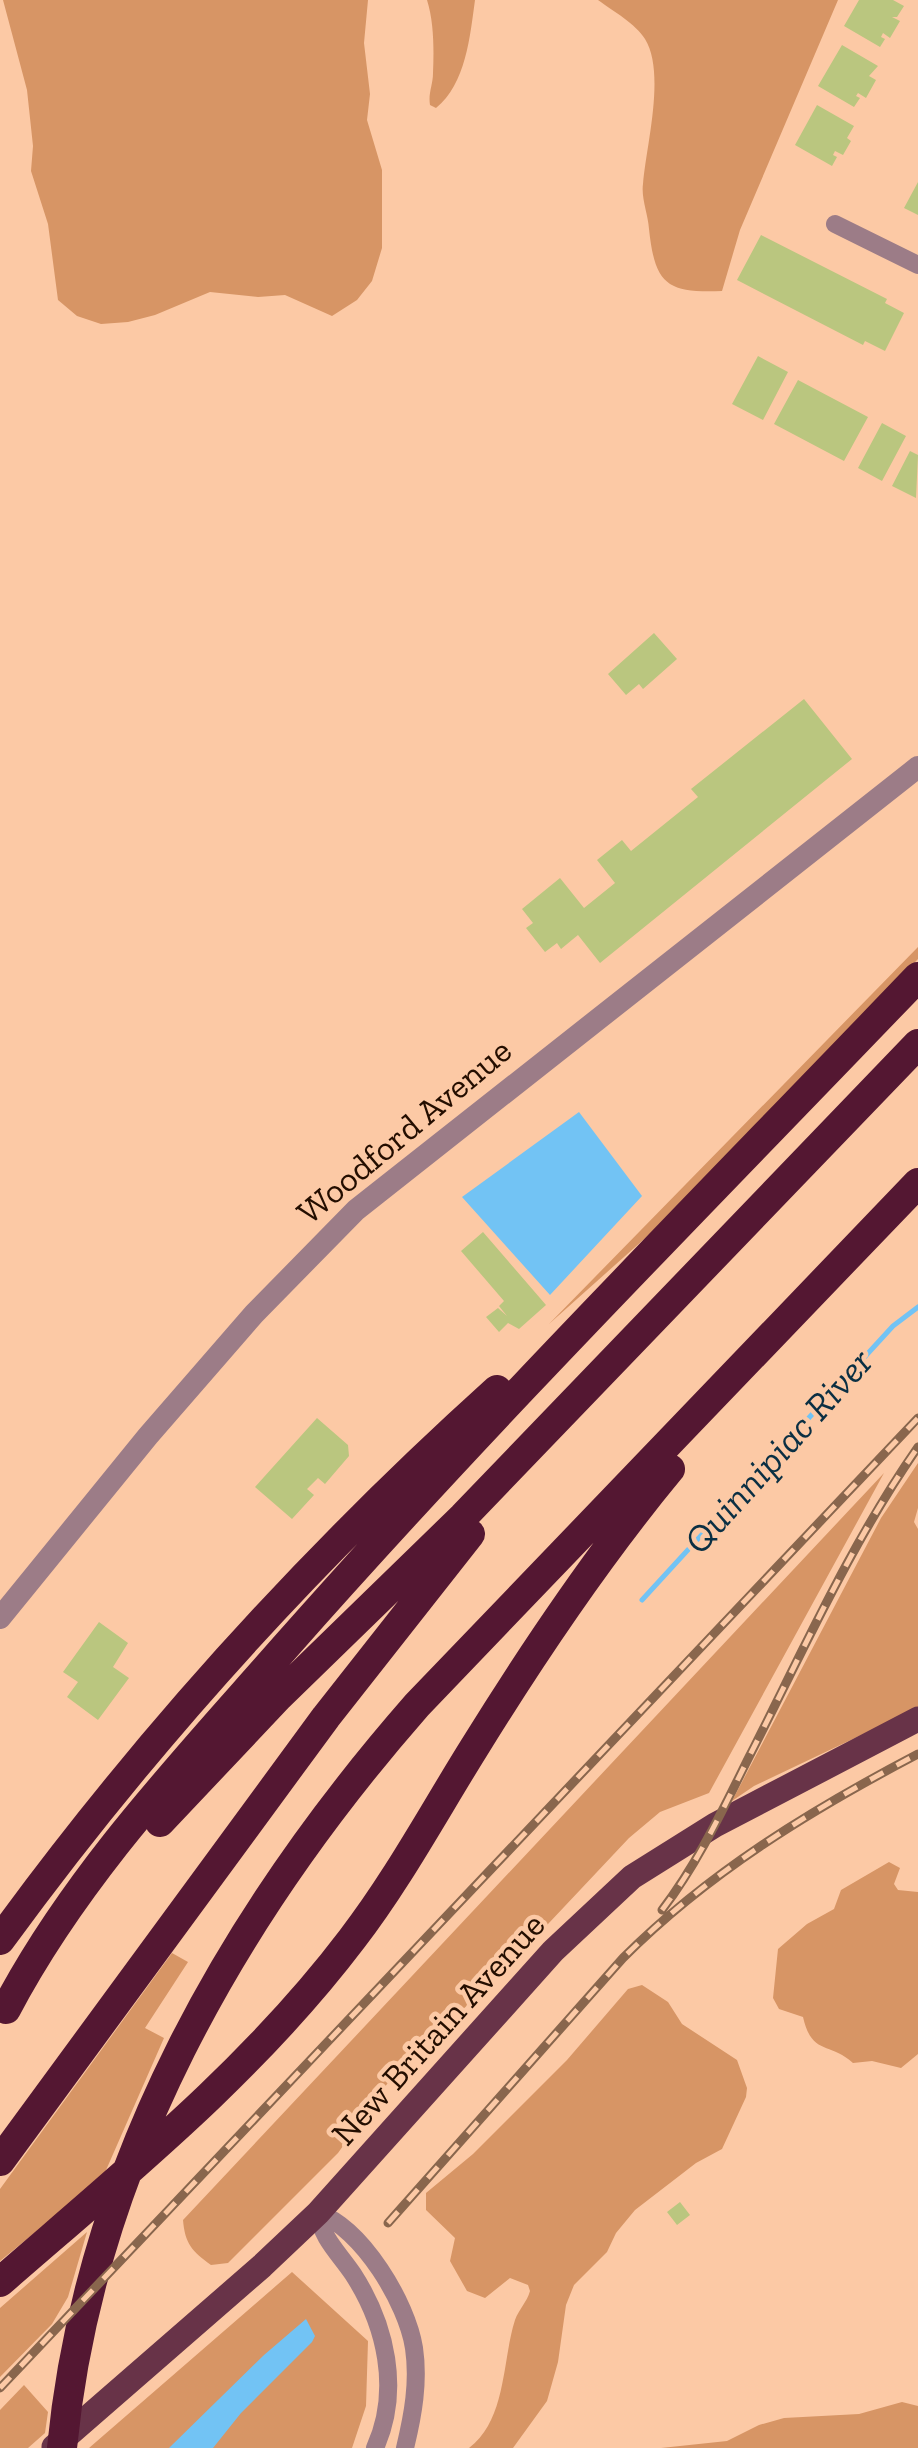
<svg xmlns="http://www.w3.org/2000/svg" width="918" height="2448" viewBox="0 0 918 2448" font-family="'Zilla Slab',serif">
	<rect width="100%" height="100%" fill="#fcc9a5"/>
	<path fill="#d79565" d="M3,0H368L364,43L370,94L367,120L382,170V248L372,281L357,300L332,316L285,295L258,297L210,292L155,315L128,322L101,324L77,316L58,300L48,224L31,171L33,146L27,90Z
		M427,0H475C470,36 466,84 436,108L430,105C428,93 433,85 433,73C434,50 434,22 427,0Z
		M598,0H838L740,230L722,291C667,293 655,285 649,229C648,214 641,198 643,184C646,146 666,73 645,39C636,24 613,11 598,0Z
		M918,947V959L671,1215L549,1324Z
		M918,1463V1508L914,1522L918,1529V1708L754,1786L732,1801L881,1518Z
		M884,1473L709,1793L660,1812L629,1838L498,1977L397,2070L338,2153L228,2263L211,2265C192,2251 185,2244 183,2220Z
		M889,1862L900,1868L894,1884L898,1890L918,1892V2054L901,2068L872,2061L853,2063C829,2041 812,2056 803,2017L779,2009L773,1998L778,1949L807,1924L834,1909L841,1890Z
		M172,1953L188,1962L145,2028L164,2038L103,2177L0,2261V2189Z
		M642,1985L668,2002L682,2024L737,2060L747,2088L746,2097L722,2149L696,2163L635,2210L616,2233L607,2252L574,2285L566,2305L558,2362L547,2401L513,2448H469C507,2419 502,2360 515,2320C519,2309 527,2302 530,2291L528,2285L510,2278L485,2298L467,2291L450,2261L455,2238L426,2210V2193L473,2154L567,2060L628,1989Z
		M87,2232L68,2297L52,2324L0,2377V2308Z
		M292,2272L368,2341L366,2406L352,2448H89Z
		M24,2385L48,2412L45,2433L28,2448H0V2410Z
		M902,2402L918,2406V2448H661L727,2441L759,2425L784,2418L859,2414Z"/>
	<path fill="#72c3f4" d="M579,1112L642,1196L550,1295L462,1197Z
		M306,2319L315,2336L312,2342L241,2413L213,2448H169L264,2355Z"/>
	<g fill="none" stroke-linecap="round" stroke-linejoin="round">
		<path stroke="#72c3f4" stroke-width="5" d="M642,1600L893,1326L918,1307"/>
	</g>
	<path fill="#bac67f" d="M859,0H893L904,6L897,17H892L900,21L890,38L883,33L881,37L885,39L880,47L844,26Z
		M842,45L878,66L869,76L876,80L866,98L858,93L856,96L860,98L854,107L818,86Z
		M817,105L854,126L847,138L851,141L843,155L835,151L833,155L837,157L832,166L795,145Z
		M918,182V215L904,208Z
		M761,235L887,299L885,303L904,313L885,351L865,341L863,345L737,280Z
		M758,356L788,372L763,420L732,404Z
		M798,380L868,417L844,461L774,424Z
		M882,423L906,436L882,481L858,468Z
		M910,451L918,455L916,498L892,486Z
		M654,633L677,659L643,689L639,684L626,695L608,674Z
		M804,699L852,759L600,963L578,935L561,949L557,943L545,952L526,928L533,923L522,909L560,878L584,908L615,883L597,860L622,840L631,851L698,797L691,789Z
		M483,1232L546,1305L519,1329L508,1323L499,1332L486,1317L498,1308L507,1316L499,1306L504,1301L461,1251Z
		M317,1418L348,1445L349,1456L325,1484L318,1478L307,1489L314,1495L292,1519L255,1487Z
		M99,1622L128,1643L113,1667L129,1678L98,1720L67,1697L78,1682L63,1672Z
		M680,2202L690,2215L677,2225L667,2212Z"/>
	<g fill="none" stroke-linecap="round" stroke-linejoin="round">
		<path stroke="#9c7c87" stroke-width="18" d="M835,224L918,265
			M318,2213C362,2228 407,2303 414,2348C419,2382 413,2415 405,2448
			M318,2213C322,2239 339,2253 353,2274C386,2325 401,2390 375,2448"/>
		<path stroke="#9c7c87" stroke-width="22" d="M0,1618L148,1436L254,1314L356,1210L918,767"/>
		<path stroke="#683348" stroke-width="25" d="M54,2447L262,2266L318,2213L553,1951L632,1877L715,1825L918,1719"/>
		<path stroke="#541732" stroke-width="30" d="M160,1822L278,1697L463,1517L918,1044
			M0,1940C145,1741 314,1555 497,1390
			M6,2009C77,1874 186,1760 286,1646C489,1416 706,1198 918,977
			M0,2161L326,1717L470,1534
			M0,2282C124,2174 252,2071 352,1939C398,1879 434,1812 474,1748C534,1651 597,1557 670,1469
			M62,2448C89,2166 234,1914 417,1705L918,1183"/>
		<g stroke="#89664d" stroke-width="9">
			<path id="rail" d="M662,1910C698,1863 723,1809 749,1757C802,1653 851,1543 918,1447
				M388,2223L623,1958C709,1872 811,1810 918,1754
				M0,2388L918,1418"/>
		</g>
		<use href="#rail" stroke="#fcc9a5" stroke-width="5" stroke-dasharray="15" stroke-linecap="butt"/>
	</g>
	<g text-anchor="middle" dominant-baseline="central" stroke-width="9" stroke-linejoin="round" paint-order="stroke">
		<g font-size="35" fill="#240e00" stroke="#fcc9a5">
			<text transform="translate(404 1131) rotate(-40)">Woodford Avenue</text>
			<text transform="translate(438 2029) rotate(-48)">New Britain Avenue</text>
		</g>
		<g font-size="38" font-style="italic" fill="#0a2f43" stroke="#fcc9a5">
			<text transform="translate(778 1451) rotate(-48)">Quinnipiac River</text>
		</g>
	</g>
</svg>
